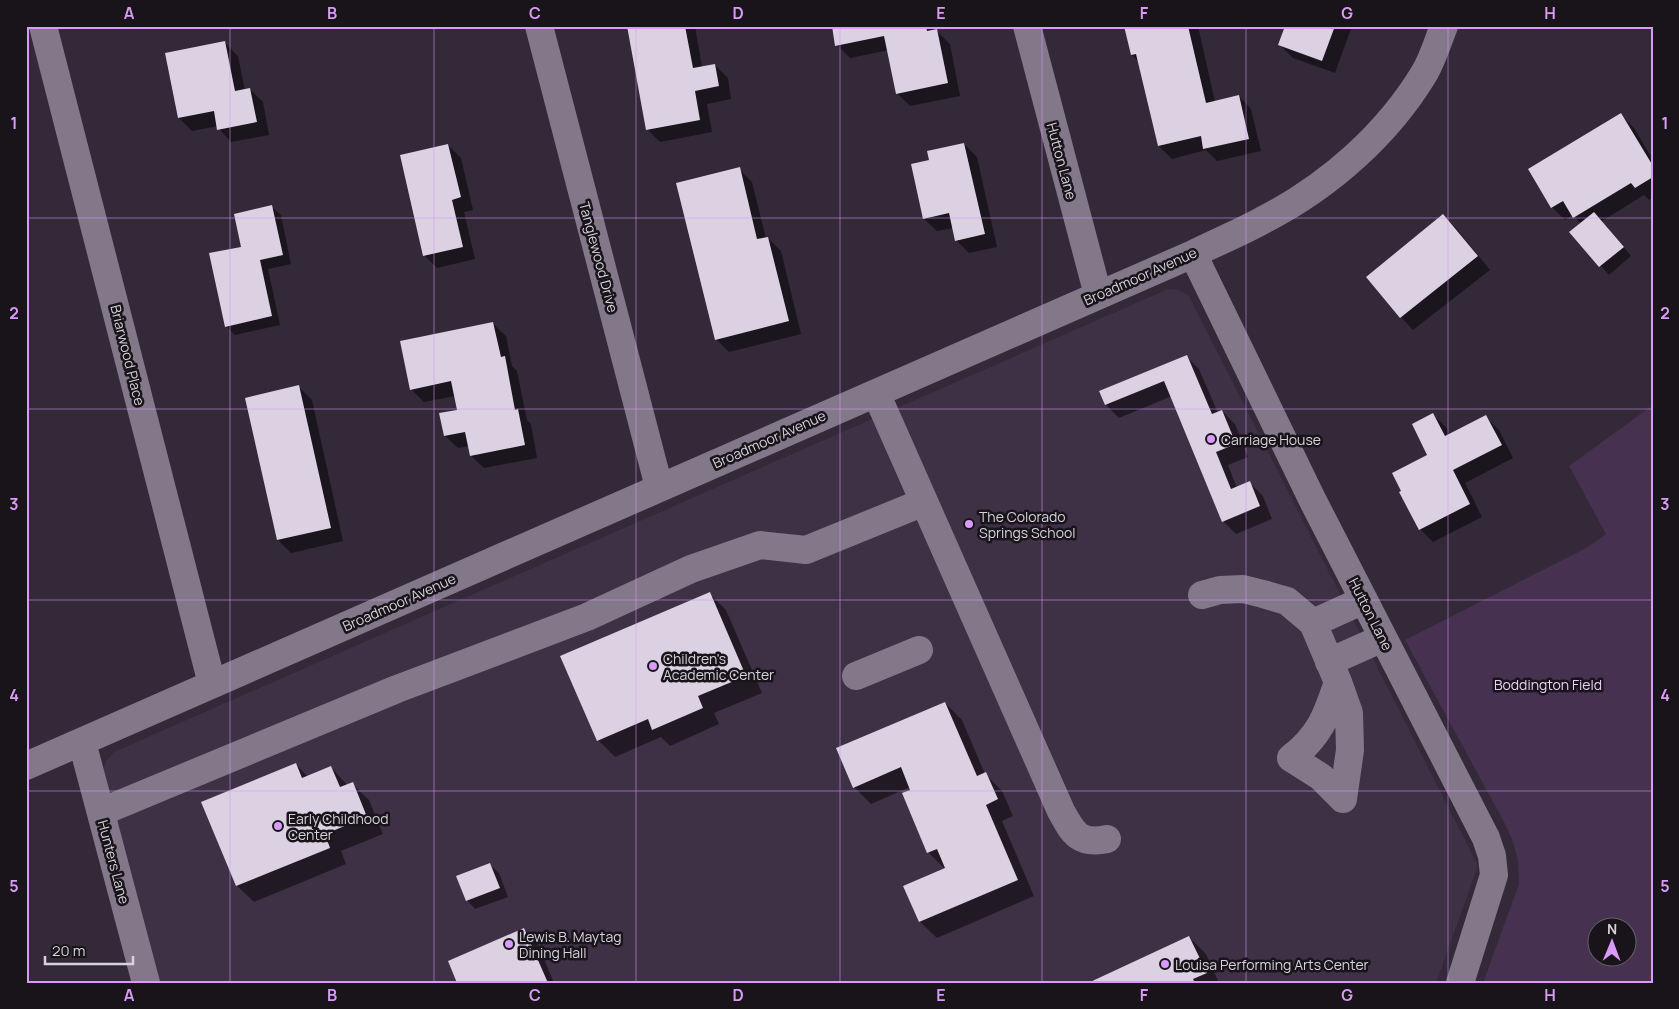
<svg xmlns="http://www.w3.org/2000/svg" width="1679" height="1009" viewBox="0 0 1679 1009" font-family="Manrope,sans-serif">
	<rect width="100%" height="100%" fill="#332938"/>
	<path fill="#3f3145" d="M1168,289L1178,290L1189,296L1478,866L1436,983H158L102,774L106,761L114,752Z"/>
	<path fill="#463150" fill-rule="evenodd" d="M1653,405V983H1483L1519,884L1518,861L1513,842L1505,824L1405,640L1588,547L1606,534L1569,466ZM1596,926H1626V956H1596Z"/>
	<path fill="#0007" d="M621,26H695L702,67L715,65L728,78L731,99L707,104L712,132L660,142L647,129L628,28L624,29Z
		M833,26H936L937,31L950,44L960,96L910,106L897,93L889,50L850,58L837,45Z
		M1126,26H1198L1215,102L1239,96L1251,109L1261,151L1217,161L1206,150L1172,159L1159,146L1139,62L1132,55Z
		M1287,26H1352L1335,73L1293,58L1280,45Z
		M225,43L238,56L245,91L250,89L263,102L269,135L231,142L219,129L218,126L192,131L179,118L166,54Z
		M1621,115L1634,128L1653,160V197L1649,200L1644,195L1602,221L1631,256L1609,275L1571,233L1581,224L1573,215L1565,220L1552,207Z
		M964,144L977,157L997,247L969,253L956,240L953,228L937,231L924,219L931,161Z
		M448,145L461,158L473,210L464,212L475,259L437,268L424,255Z
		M739,169L752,182L766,239L768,238L781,251L801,334L729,352L716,339Z
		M272,207L281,215L291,264L268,269L280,325L235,335L226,326Z
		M1443,215L1456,228L1490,270L1413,330L1401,317Z
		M493,324L506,336L512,366L517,371L527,420L531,424L537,458L484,468L471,456L469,446L458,448L445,436L459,411L455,396L424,402L411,389Z
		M1186,356L1199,369L1218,413L1222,411L1235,424L1248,457L1228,465L1237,488L1250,483L1263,496L1272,519L1236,534L1223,521L1172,396L1119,418L1106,405L1100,391Z
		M299,387L312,400L343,541L291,553L278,540L247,399Z
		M1433,415L1446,427L1450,435L1486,417L1499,430L1513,458L1465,483L1482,517L1433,542L1420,529Z
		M709,593L726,610L762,693L714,713L719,724L670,746L661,737L615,757L598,740Z
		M945,703L962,720L985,774L1002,791L1013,816L1002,821L1034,896L937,938L920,922L945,869L928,852L910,787L871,804L854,787Z
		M296,764L308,777L331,767L348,786L352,784L369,800L383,834L341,851L346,864L254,902L237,886L203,803Z
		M490,865L499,873L508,897L475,909L467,900Z
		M524,929L537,942L554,983H458Z
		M1189,937L1206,954L1219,983H1091Z"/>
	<path fill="#dcd0e3" d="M627,26H685L693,68L715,64L719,86L695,91L700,120L646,130Z
		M832,26H926L927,31L937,29L948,83L896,94L884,36L835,46Z
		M1124,26H1188L1206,103L1239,95L1249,139L1203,149L1201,136L1158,146L1136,54L1131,55Z
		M1285,26H1335L1322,61L1278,45Z
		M225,41L235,91L250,88L257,122L217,130L214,111L178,118L165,53Z
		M1621,113L1653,166V177L1635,188L1631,183L1573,218L1563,201L1551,208L1528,169Z
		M964,143L985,234L955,241L949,213L923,219L911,164L929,160L927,151Z
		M448,144L461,197L452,200L463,247L423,256L400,155Z
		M740,167L757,239L768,237L789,321L715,340L676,183Z
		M272,205L283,255L260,260L272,316L225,327L209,253L241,247L234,214Z
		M1594,212L1624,247L1599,267L1569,232Z
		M1443,214L1478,256L1400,318L1366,277Z
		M493,322L501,357L505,356L515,410L518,409L525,445L470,456L465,432L444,436L439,413L457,410L451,381L410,390L400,341Z
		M1187,355L1212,414L1222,410L1236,444L1216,452L1231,489L1250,481L1260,506L1222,522L1164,381L1105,405L1099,391Z
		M299,385L331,528L277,540L245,398Z
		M1433,413L1445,436L1486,415L1502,445L1453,470L1470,504L1419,530L1399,492L1401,491L1392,473L1427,455L1412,424Z
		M710,592L746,676L698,696L703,708L652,730L648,719L597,741L560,656Z
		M945,702L977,776L986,772L998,799L986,805L1018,880L919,922L903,886L945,868L937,849L927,853L902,793L910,790L901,767L853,788L836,748Z
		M296,763L302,778L331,766L340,787L353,782L367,817L325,834L330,848L236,886L201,802Z
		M490,863L500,888L466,901L456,876Z
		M524,928L548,983H457L448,961Z
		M1189,936L1207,973L1193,979L1195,983H1088Z"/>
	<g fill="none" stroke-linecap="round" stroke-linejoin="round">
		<path stroke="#837889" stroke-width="28" d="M43,26L212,684
			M539,26L659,487
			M1027,26L1098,295
			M1193,254L1312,499L1486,838L1492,856L1494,875L1460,983
			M876,393L1061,811C1073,833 1079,845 1107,839
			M1202,595L1220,590L1243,589L1263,594L1287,601L1313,623L1338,682L1349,713L1350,750L1343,799
			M1313,623L1364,600
			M1329,662L1383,638
			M856,676L919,650
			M1338,682C1327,715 1320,736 1291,758L1321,777L1343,799
			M82,742L146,983
			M26,766L1193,254C1217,242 1242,232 1265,219C1329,186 1388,134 1425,72C1433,58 1438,41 1444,26
			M101,812L397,689L587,617L691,569L760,545L806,550L924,502"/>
	</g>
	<path fill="none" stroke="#d99af8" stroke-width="1" stroke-opacity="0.55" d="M230,26V983M434,26V983M636,26V983M840,26V983M1042,26V983M1246,26V983M1448,26V983M26,218H1653M26,409H1653M26,600H1653M26,791H1653"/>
	<g fill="#d99af8" stroke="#18141a" stroke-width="2">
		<circle cx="1211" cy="439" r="5"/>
		<circle cx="969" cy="524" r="5"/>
		<circle cx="653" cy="666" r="5"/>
		<circle cx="278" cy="826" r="5"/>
		<circle cx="509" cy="944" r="5"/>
		<circle cx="1165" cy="964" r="5"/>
	</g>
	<g text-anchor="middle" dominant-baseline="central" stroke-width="5" stroke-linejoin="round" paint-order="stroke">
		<g font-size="14" fill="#d7d1da" stroke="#18141a">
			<text transform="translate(1062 161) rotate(75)">Hutton Lane</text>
			<text transform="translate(599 257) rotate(75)">Tanglewood Drive</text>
			<text transform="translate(1140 276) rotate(-24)">Broadmoor Avenue</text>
			<text transform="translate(128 355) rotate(76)">Briarwood Place</text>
			<text transform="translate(769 439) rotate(-24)">Broadmoor Avenue</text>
			<text transform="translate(399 602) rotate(-24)">Broadmoor Avenue</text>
			<text transform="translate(1371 614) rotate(63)">Hutton Lane</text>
			<text transform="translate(114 862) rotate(75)">Hunters Lane</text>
		</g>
		<g font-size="14" fill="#d7d1da" stroke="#18141a" text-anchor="start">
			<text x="1221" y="439">Carriage House</text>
			<text x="979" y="516">The Colorado<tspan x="979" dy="16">Springs School</tspan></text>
			<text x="663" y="658">Children's<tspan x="663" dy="16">Academic Center</tspan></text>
			<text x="288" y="818">Early Childhood<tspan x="288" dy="16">Center</tspan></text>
			<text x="519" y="936">Lewis B. Maytag<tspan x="519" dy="16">Dining Hall</tspan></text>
			<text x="1175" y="964">Louisa Performing Arts Center</text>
		</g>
		<g font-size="14" fill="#eacff8" stroke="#18141a">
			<text x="1548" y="684">Boddington Field</text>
		</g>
	</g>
	<rect width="1679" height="1009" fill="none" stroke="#18141a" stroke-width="55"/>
	<g transform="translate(1612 942) rotate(1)"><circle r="24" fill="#18141a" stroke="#646067"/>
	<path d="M0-4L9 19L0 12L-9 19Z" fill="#d99af8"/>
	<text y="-8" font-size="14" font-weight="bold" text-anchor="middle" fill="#d7d1da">N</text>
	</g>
	<path d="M45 956v8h88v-8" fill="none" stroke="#d7d1da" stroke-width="2.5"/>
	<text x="52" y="956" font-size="15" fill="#d7d1da" stroke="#18141a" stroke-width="4" paint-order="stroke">20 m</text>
	<rect x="28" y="28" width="1624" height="954" fill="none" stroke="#d99af8" stroke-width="2"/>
	<g font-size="16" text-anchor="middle" font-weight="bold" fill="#d99af8">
		<text x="129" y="19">A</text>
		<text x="332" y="19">B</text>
		<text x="535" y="19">C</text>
		<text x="738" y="19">D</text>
		<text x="941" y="19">E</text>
		<text x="1144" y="19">F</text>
		<text x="1347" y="19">G</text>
		<text x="1550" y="19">H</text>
		<text x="14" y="129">1</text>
		<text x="1665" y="129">1</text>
		<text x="14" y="319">2</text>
		<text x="1665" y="319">2</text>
		<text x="14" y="510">3</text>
		<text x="1665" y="510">3</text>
		<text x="14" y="701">4</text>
		<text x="1665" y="701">4</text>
		<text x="14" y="892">5</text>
		<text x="1665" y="892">5</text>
		<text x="129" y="1001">A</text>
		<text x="332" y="1001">B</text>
		<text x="535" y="1001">C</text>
		<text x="738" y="1001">D</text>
		<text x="941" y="1001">E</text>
		<text x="1144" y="1001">F</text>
		<text x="1347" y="1001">G</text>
		<text x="1550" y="1001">H</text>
	</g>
</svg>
